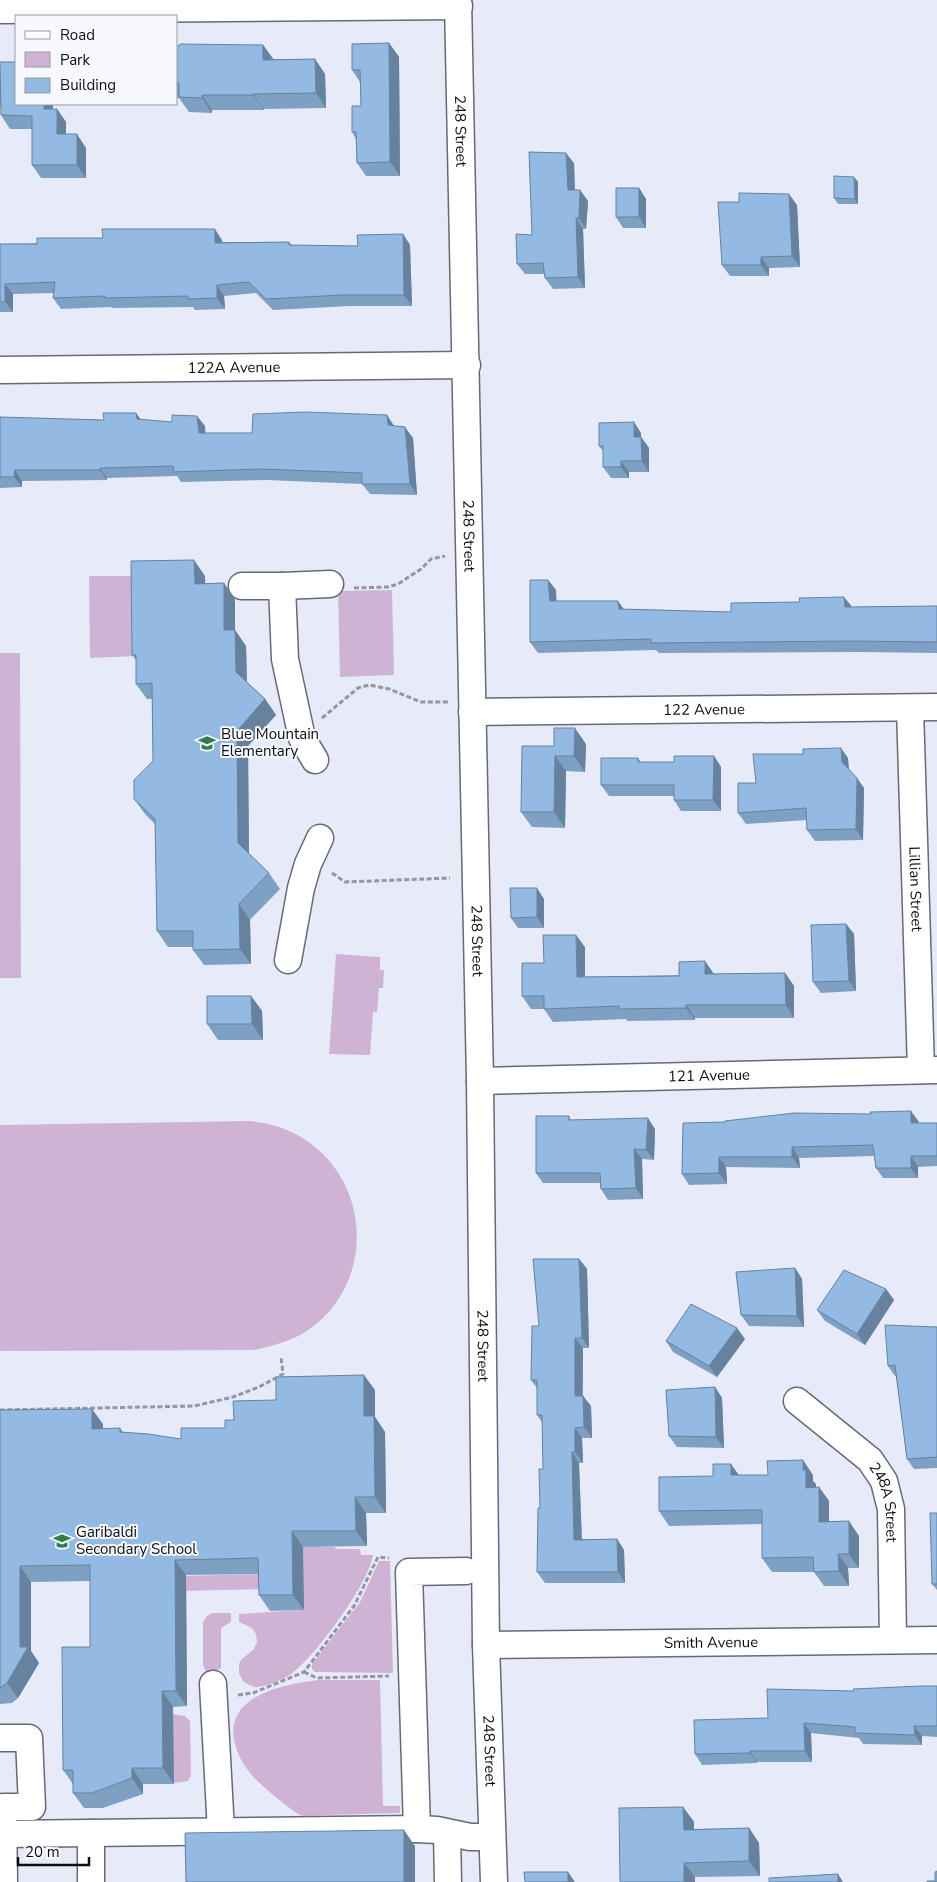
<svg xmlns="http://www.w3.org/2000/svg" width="937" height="1882" viewBox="0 0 937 1882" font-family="'Nunito Sans',sans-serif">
	<rect width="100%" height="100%" fill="#e7ebf9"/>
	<path fill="#cfb3d5" d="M89,576H136L138,656L90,658Z
		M392,590L394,675L340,677L338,591Z
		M0,653H20L21,978H0Z
		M336,954L380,957V970H384L383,988H379L377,1012H373L370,1055L329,1054Z
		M251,1121C263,1123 276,1125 287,1130C370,1165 382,1280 307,1331C291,1341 273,1346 254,1350L0,1351V1125Z
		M303,1547H334L337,1549H360L361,1555H373C369,1583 318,1652 296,1670C287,1678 269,1686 257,1687C252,1687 247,1684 243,1681L239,1673V1664L241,1660L254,1649L257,1642L256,1634L252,1628L239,1622V1614L304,1610Z
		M379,1561H390L393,1673L315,1672L312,1669V1664L360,1602Z
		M269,1574V1589L180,1591V1576Z
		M212,1613H231V1622L221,1628V1668L213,1673L205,1670L203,1665V1622L207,1616Z
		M318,1680H380L383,1806H400V1813C374,1814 349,1814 324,1815C317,1815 307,1817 301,1815C294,1813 271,1793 264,1787C250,1775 240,1762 235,1744C222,1696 284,1684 318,1680Z
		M173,1714L185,1716L190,1721L191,1775L188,1781L174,1783Z"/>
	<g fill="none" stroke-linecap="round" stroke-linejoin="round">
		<g stroke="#676a76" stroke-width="29">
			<g id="minor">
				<path id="s1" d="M458,0L480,1081L486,1645L494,1882"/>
				<path d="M0,10L459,6"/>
				<path id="s2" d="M0,370L467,365"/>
				<path d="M242,586H282"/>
				<path id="s3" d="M910,708L921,1070"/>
				<path id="s4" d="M472,712L937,707"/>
				<path d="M315,760L302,738L285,659L282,586L330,584"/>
				<path d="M288,960L301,888L308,864L320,838"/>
				<path id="s5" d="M480,1081L937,1070"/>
				<path id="s6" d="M797,1401L870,1460L884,1481L891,1509L893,1640"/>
				<path id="s7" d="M486,1645L937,1640"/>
				<path d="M213,1684L221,1831"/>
				<path d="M0,1738H29L32,1807H3L4,1882"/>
				<path d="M417,1829L437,1830L470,1837H492"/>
				<path d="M91,1833V1882"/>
				<path d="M447,1833L448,1882"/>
				<path d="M4,1834L417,1829L409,1572L466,1571"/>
			</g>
		</g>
		<path stroke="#9496a1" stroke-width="3" stroke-dasharray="5 2.5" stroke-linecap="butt" d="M354,588L388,587L398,584L421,569L431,559L445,556
			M322,718L358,688L369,685L389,689L421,702H448
			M332,873L345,882L450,878
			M0,1410L194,1406L233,1397L259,1387L283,1374L281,1357
			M304,1672L317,1678L389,1676
			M238,1695L253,1693L304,1672L354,1606L378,1557L389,1558"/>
		<use href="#minor" stroke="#fff" stroke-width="26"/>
	</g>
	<path fill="#7ea0c2" d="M389,43L399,57L400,176H366L357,163L356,139L352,132L361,106L360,82L352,70Z
		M263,45L273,59H315L325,74L326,108L264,109V110H212V113L189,112L179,98H176V46Z
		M0,62L53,104V109H57L66,122V134L86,148V178H41L32,165V129H10L1,115V106H0Z
		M574,163L575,190H580L588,201L586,229H583L585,288L553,289L545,278L544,274H525L517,264L532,235Z
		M854,177L858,182V204H838L834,198Z
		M639,188L646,199V228H623L616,217Z
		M797,205L800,267L769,268V276H730L722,265Z
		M403,234L410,245L412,306H350L273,310L256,293L224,296L225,309L195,310L193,307L113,308L111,307L61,309L53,298L54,293L13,294V312H0V244L222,240V242H289L292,245L358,246Z
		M136,413L141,420L205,426V433H252L387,415L394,426L413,438L417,495L370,494L362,484L267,480L181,482L177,476L107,478V480L22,481V487L0,488V417L104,420Z
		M641,433V437L649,448V472H629V478H611L603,467V451L599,446Z
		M205,576V584L235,599V630L246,646L247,682L265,699L276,715L248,746L249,854L269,873L280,889L250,920L251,964L204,965L193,950V947H168L157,931L155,824L145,814L134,799L153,761L152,699H147L136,684V660L132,655Z
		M548,580L556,590V601L624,609L731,612L800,602L844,597L852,607L937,606V653L859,652L659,653L656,650L538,653L530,642Z
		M586,744L585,772L566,771L565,828L532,827L521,812L554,746Z
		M714,756L721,767V811H681L674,800V796H609L601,785L638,758L641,762H674Z
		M848,758L849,770L864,788L863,840L815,841L807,830V820L746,824L738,813L756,783Z
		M544,899V928H518L511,918Z
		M846,924L854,934L856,991L821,993L813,982Z
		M585,947V977L785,973L794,986V1018H695V1020L627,1021L626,1019L553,1022L544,1009H531L522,996L544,963Z
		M251,996L262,1011L263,1040H218L207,1024Z
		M569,1116L571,1120L655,1129L654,1160L642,1159L643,1199L608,1200L601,1189L600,1183H543L536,1173Z
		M919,1122V1123H937V1166L918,1167V1178H883L876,1168L874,1156L799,1158L800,1168L726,1167L727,1184L689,1185L682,1174L683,1123Z
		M579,1259L587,1269L589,1348H583V1396L591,1406L592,1438H582L583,1463H579L582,1539H617L624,1550L625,1583H545L537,1572L543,1469L542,1422L537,1415V1388L531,1380L539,1326Z
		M795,1268L802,1279L804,1327L749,1326L741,1315Z
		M886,1289L894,1300L865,1345L825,1321L817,1310Z
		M937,1327V1468L914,1469L907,1459L896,1376H895L888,1366Z
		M745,1339L717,1377L673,1352L666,1341Z
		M715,1387L722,1398L724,1448L677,1447L669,1436Z
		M375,1390V1417L385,1432L386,1513H366L367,1546L303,1547L304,1610L270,1611L259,1595L258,1574L186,1575L187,1706L173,1707L174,1784H143V1794L103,1808H84L73,1793V1784L63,1770L90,1647V1581L31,1582V1651L39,1663L18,1698L12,1703L0,1704V1410L103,1424V1429L120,1428L123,1432L181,1439L225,1428L234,1420L276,1400Z
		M739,1475H813V1481L816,1484V1487H819L829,1501V1522L859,1536V1568H848L849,1586H824L814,1572H772L762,1558V1524L669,1526L659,1511Z
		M937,1513V1590L932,1584Z
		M937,1686V1737L922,1736V1745L863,1744L859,1738L811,1733L812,1762H757V1763L702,1765L695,1754L768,1718L854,1691Z
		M683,1807L694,1822V1829L749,1828L759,1843L760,1876L695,1877L620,1882Z"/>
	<path fill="#66829e" d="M389,43L399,57L400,176L390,162Z
		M263,45L274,60H263Z
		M315,59L325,74L326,108L316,93Z
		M253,94L264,109V110L253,95Z
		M202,95L212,110V113L202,98Z
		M44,104H53V122L44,109Z
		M57,109L66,122V148L57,134Z
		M77,134L86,148V178L77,165Z
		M566,153L574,163L575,201L568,190Z
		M854,177L858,182V204L855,199Z
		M639,188L646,199V228L639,217Z
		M580,190L588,201L586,229L579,218Z
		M789,194L797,205L800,267L792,256Z
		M576,218L583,229L585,288L578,277Z
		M215,229L222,240L223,253L215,243Z
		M403,234L410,245L412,306L404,295Z
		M761,257L769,268V276L761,265Z
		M5,284L13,294V312L5,302Z
		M217,285L224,296L225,309L217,298Z
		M136,413L144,424L137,419Z
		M387,415L394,426L388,425Z
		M197,416L205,426L206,443L199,433Z
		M634,422L641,433V448L634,437Z
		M405,427L413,438L417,495L410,484Z
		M641,437L649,448V472L642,461Z
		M621,461L629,472V478L621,467Z
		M100,468L107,478V480L100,470Z
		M15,470L22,481V487L14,477Z
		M194,560L205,576L206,600L195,584Z
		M548,580L556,590L557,612L550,601Z
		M224,583L235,599V646L224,630Z
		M844,597L852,607H845Z
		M618,601L626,612L619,609Z
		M235,630L246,646L247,688L236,672Z
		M265,699L276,715L248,746L249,859L238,843L237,731Z
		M575,728L586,744L585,772L574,756Z
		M841,748L848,758L849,773L842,762Z
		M555,756L566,771L565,828L554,812Z
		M714,756L721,767V811L713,800Z
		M857,778L864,788L863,840L856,829Z
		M537,888L544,899V928L537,917Z
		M239,904L250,920L251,964L240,949Z
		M846,924L854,934L856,991L849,981Z
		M576,935L585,947V990L577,977Z
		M705,961L714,974V987L705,974Z
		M785,973L794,986V1018L786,1005Z
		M251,996L262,1011L263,1040L252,1024Z
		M686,1005L695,1018V1020L686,1008Z
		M911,1111L919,1122L918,1134L911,1123Z
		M648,1118L655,1129L654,1160L646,1150Z
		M792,1147L799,1158L800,1168L792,1157Z
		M634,1149L642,1159L643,1199L636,1188Z
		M911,1156L918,1167V1178L911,1168Z
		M719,1157L726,1167L727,1184L719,1173Z
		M579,1259L587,1269L589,1348L582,1338Z
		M795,1268L802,1279L804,1327L797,1316Z
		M886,1289L894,1300L865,1345L857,1334Z
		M737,1328L745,1339L717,1377L709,1366Z
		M575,1338L583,1348L582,1406L575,1396Z
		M364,1375L375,1390V1417L385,1432L386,1513L375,1497L364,1416Z
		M715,1387L722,1398L724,1448L716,1437Z
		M583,1396L591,1406L592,1438L584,1427Z
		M92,1409L103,1424V1444L92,1429Z
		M575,1428L582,1438L583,1463L575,1452Z
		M572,1452L579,1463L582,1550L574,1540Z
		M803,1460L813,1475V1481L816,1484V1502L806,1488L803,1470Z
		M731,1464L741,1478L731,1475Z
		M819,1487L829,1501V1536L819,1522Z
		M355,1497L366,1513L367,1546L356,1531Z
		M849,1521L859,1536V1568L849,1554Z
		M292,1531L303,1547L304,1610L293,1595Z
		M617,1539L624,1550L625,1583L618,1572Z
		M838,1554L848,1568L849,1586L839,1571Z
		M175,1560L186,1575L187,1706L176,1691Z
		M20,1566L31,1582V1651L39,1663L18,1698L7,1683L20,1647Z
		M162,1691L173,1707L174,1784L163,1768Z
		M804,1723L811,1733L812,1762L805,1751Z
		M914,1726L922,1736V1745L915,1735Z
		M750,1751L757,1762V1763L750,1753Z
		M132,1768L143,1784V1794L132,1778Z
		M683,1807L694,1822V1845L684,1830Z
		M749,1828L759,1843L760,1876L749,1861Z
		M404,1830L415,1846V1882H404Z
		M684,1863L695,1877V1882H684Z
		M568,1872L575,1882H568Z
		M838,1874L843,1882H838Z"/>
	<path fill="#92bae2" stroke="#66829e" d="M389,43L390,162L357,163L356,132H352V106H361L360,70H352V44Z
		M180,44L263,45V60L315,59L316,93L253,94V95H202V98L179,97V83H176V46H179Z
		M0,62H16V104H44V109H57V134H77V165H32V116L1,115Z
		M529,152L566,153L568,190H580L579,218H576L578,277L545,278L543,263L517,264L516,234L532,235Z
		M834,176L854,177L855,199L834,198Z
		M616,188H639V217H616Z
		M739,193L789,194L792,256L761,257V265H722L718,202H739Z
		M102,229H215V243L289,242V245L358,246L357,235L403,234L404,295H342L266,299L249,282L217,285V298L188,299V296L105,298V296L53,298L55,282L5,284V302H0V244H37V238H103Z
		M305,412L387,415L388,425L405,427L410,484H362V473L260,469L174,472L173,466L100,468V470H15L14,477H0V417L104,420L103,413H136L137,419L172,422V415L197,416L199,433H252L253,414Z
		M634,422V437H641L642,461H621V467H603V446H599V423Z
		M194,560L195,584L224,583V630H235L236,672L265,699L237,731L238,843L269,873L239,904L240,949L193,950V931H157L155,819L134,799V780L153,761L152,683L136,684V655H132L131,561Z
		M530,580H548L550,601H618L619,609L731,612V603L800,602L799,598L844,597L845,607L937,606V642L851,641L651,643V639L530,642Z
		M554,728H575L574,756H555L554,812H521L522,746H554Z
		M841,748L842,762L857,778L856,829L807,830L806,808L738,813V783H756L753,754H803V749Z
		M674,756H714L713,800H674V785H601V758H638V762H674Z
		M510,888H537V917L511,918Z
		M846,924L849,981L813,982L811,925Z
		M543,935H576L577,977L679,976V962L705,961V974L785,973L786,1005H686V1008L619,1009V1006L544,1009V996H522V963H544Z
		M207,996H251L252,1024H207Z
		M911,1111V1123H937V1156H911V1168H876L873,1145L792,1147V1157H719V1173L682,1174L683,1123L725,1122V1121L794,1113L871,1114L870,1112Z
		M536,1116H569V1120L648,1118L646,1150L634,1149L636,1188L601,1189L600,1173H536Z
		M533,1259H579L582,1338H575V1396H583L584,1427L575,1428V1452H572L574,1540L617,1539L618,1572H537L538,1508H540L539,1469H543L542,1415H537V1380H531L532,1326H539Z
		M795,1268L797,1316L741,1315L736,1272Z
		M844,1270L886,1289L857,1334L817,1310Z
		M691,1304L737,1328L709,1366L666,1341Z
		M885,1325L937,1327V1457L907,1459L895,1365L888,1366Z
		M364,1375V1416H374L375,1497H355L356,1531H292L293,1595H259L258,1558L175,1560L176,1691H162L163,1768H132V1778L92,1793H73V1770H63L62,1647H90V1565L20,1566V1647H28L7,1683L0,1688V1410L92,1409V1429L120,1428V1432L148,1434L181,1439V1428H225V1420H234L233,1401L276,1400V1377Z
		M715,1387L716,1437L669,1436L666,1390Z
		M803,1460V1470H806V1488L819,1487V1522L849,1521V1554H838L839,1571L814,1572L813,1557L762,1558V1510L659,1511V1477L713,1476V1464H731V1475H768L767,1461Z
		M930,1513H937V1584H932Z
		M921,1686H937V1726H914L915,1735L855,1733V1727L804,1723L805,1751H750V1753L695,1754L694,1720L768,1718L767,1689L854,1691L853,1689Z
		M683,1807L684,1830L749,1828V1861L684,1863V1882H620L619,1808Z
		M404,1830V1882H186L185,1833Z
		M937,1871V1882H927V1881H935V1872Z
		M524,1872H568V1882H525Z
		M838,1874V1882H769V1878Z"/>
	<defs>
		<g id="school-bare" transform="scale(1.35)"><path d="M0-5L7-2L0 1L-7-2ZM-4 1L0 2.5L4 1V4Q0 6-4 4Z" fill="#327d4b" stroke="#f7f9fe" stroke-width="2.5" paint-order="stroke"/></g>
	</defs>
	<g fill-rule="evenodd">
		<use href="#school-bare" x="207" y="743"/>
		<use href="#school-bare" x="62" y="1541"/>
	</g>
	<g text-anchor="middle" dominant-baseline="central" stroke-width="4" stroke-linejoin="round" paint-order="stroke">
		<g font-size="15" fill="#0d0e12" stroke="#f7f9fe">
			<text stroke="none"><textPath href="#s1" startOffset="131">248 Street</textPath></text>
			<text stroke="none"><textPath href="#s2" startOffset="234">122A Avenue</textPath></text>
			<text stroke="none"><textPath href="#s1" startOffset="536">248 Street</textPath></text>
			<text stroke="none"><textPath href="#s4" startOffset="232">122 Avenue</textPath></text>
			<text stroke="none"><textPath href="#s3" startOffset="181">Lillian Street</textPath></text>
			<text stroke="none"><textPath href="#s1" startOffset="941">248 Street</textPath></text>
			<text stroke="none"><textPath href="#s5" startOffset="229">121 Avenue</textPath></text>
			<text stroke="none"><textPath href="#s1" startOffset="1346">248 Street</textPath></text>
			<text stroke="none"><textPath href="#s6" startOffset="140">248A Street</textPath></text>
			<text stroke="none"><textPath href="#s7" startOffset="225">Smith Avenue</textPath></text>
			<text stroke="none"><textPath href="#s1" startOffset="1751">248 Street</textPath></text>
		</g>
		<g font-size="15" fill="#0d0e12" stroke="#f7f9fe" text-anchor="start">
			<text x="221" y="734">Blue Mountain<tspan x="221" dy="17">Elementary</tspan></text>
			<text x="76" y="1532">Garibaldi<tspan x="76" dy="17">Secondary School</tspan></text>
		</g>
	</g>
	<rect x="15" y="15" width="162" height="90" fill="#f7f9fe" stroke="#999ba0"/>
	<rect x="25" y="31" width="25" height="8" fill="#ffffff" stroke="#999ba0"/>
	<text x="60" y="40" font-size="15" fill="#0d0e12">Road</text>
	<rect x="25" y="52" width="25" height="15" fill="#cfb3d5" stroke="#999ba0"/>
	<text x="60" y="65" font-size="15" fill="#0d0e12">Park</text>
	<rect x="25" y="78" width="25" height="15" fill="#92bae2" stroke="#999ba0"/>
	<text x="60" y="90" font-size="15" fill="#0d0e12">Building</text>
	<path d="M18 1857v8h71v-8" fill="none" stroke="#0d0e12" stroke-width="2.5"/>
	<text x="25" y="1857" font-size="15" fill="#0d0e12" stroke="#f7f9fe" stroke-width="4" paint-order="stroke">20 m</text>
</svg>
